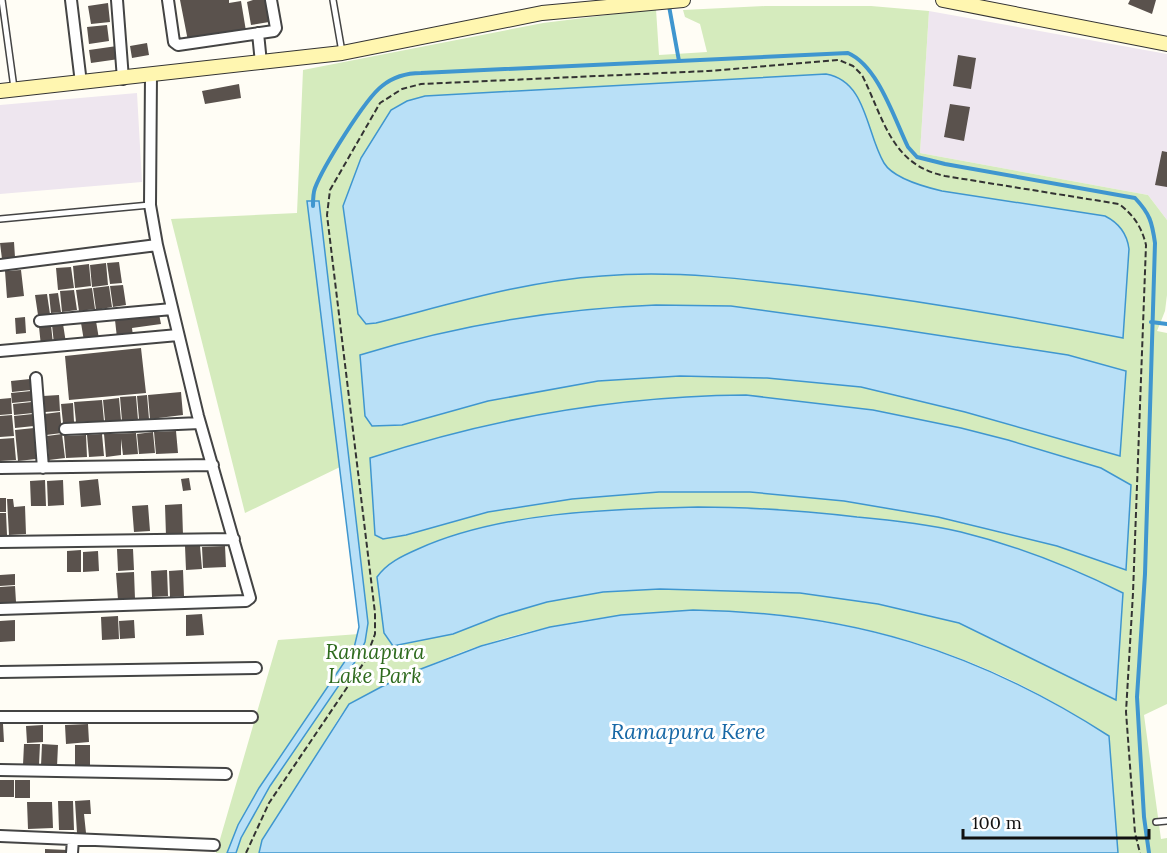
<svg xmlns="http://www.w3.org/2000/svg" width="1167" height="853" viewBox="0 0 1167 853" font-family="Lora,serif">
	<rect width="100%" height="100%" fill="#fffdf5"/>
	<path fill="#eee6ef" d="M929,11L1167,54V220L1148,195L920,153Z
		M137,93L142,182L0,194V105Z"/>
	<path fill="#d5ebbd" d="M765,6H871L929,11L920,153L1148,195L1167,220V295L1165,311L1157,331L1167,333V704L1144,715L1161,839L1167,838V853H1118L1109,736C1078,716 1046,697 1013,681C841,599 641,588 462,652C430,664 399,678 369,694C363,697 353,700 348,706C338,717 330,734 322,746C302,778 282,809 262,840L259,853H216L278,640L359,634V627L340,467L245,513L171,219L297,213L303,70L543,23L656,9L659,55L707,52L700,24L685,17L683,10Z"/>
	<path fill="#b9e0f7" stroke="#3f96cf" stroke-width="1.5" d="M826,74C867,81 866,133 884,163C893,178 925,187 942,191L1105,216C1119,223 1127,233 1129,249L1123,338C1022,318 921,301 819,288C747,279 675,270 602,276C525,281 451,304 376,323L366,324L358,314L343,206L361,158L391,110L407,101L425,96Z
		M307,201H319L368,623L365,642L357,659L270,786L241,838L236,853H227L238,825L259,788L354,648L359,627Z
		M656,305L731,306L884,327L1068,355L1126,371L1120,456L965,412L861,387L767,378L680,376L598,381L488,401L402,425L372,426L365,416L360,355C457,325 554,309 656,305Z
		M746,395L873,410L961,428L1008,440L1101,468L1131,485L1126,570L1057,546L938,517L844,501L750,492H659L572,499L488,512L406,535L383,539L375,535L370,458C492,418 616,396 746,395Z
		M698,507C751,507 804,511 857,517C892,520 927,524 961,532C1018,546 1071,567 1123,593L1116,700L959,623L878,604L800,593L660,589L603,592L547,602L499,616L453,634L393,646L384,633L377,577C387,563 402,556 418,549C500,512 608,509 698,507Z
		M693,610C850,612 977,651 1109,736L1118,853H259L262,840L349,704L381,687L413,672L481,646L550,627L621,615Z"/>
	<g fill="none" stroke-linecap="round" stroke-linejoin="round">
		<path stroke="#3f96cf" stroke-width="4" d="M669,6L679,61
			M313,206C313,200 313,193 315,188C323,167 365,99 382,86C393,77 406,73 421,73L848,53C878,66 894,118 908,147L917,157L945,164L1135,198C1150,214 1152,222 1155,243L1145,574L1137,697L1144,817L1149,853
			M1151,322L1167,324"/>
	</g>
	<path fill="#5a524d" d="M180,0H229V3L241,1L246,31L188,41Z
		M253,0H265L269,22L251,25L247,2Z
		M1130,0H1156L1152,14L1128,4Z
		M108,3L110,22L91,24L88,6Z
		M107,25L109,41L89,44L87,27Z
		M147,43L149,55L132,58L130,46Z
		M117,46L119,59L91,63L89,50Z
		M958,55L976,58L971,89L953,86Z
		M239,84L241,98L205,104L202,91Z
		M950,104L970,107L964,141L944,137Z
		M1162,151L1167,152V187L1155,185Z
		M14,242L15,257L2,259L0,243Z
		M119,262L122,283L110,284L107,263Z
		M106,263L108,285L92,287L90,265Z
		M89,264L91,286L75,288L73,266Z
		M71,267L74,288L58,290L56,268Z
		M21,270L24,296L7,298L5,271Z
		M123,285L126,305L113,307L110,286Z
		M109,286L112,307L96,310L93,288Z
		M92,288L95,309L79,311L76,290Z
		M74,290L77,310L62,312L60,291Z
		M58,293L61,312L51,313L49,294Z
		M47,294L50,314L38,315L35,295Z
		M159,314L161,324L132,328L133,336L117,338L115,320Z
		M25,317L26,333L16,334L15,318Z
		M96,321L99,339L84,341L81,323Z
		M63,324L66,343L54,344L52,325Z
		M51,325L53,344L41,346L39,327Z
		M141,348L146,393L69,400L65,356Z
		M30,379L31,390L12,392L11,381Z
		M31,391L32,401L12,403L11,393Z
		M181,392L183,415L150,419L148,395Z
		M59,395L60,411L45,412L43,396Z
		M147,395L149,419H139L137,396Z
		M136,396L138,420L122,421L120,397Z
		M11,398L12,414L0,415V399Z
		M119,398L121,420L105,421L103,400Z
		M102,400L104,421L76,422L74,402Z
		M32,402L33,413L14,415L13,404Z
		M73,403L74,422L63,423L61,404Z
		M60,412L62,433L46,435L44,414Z
		M33,414L34,426L15,428L14,416Z
		M12,415L14,436L0,437V416Z
		M34,428L36,459L18,461L15,430Z
		M176,431L178,453L156,454L154,432Z
		M153,432L155,453L139,454L137,434Z
		M136,433L138,454L123,455L121,439V455L106,457L104,434Z
		M62,434L65,458L49,460L47,436Z
		M102,434L104,456L89,457L87,435Z
		M86,435L87,457L66,458L64,436Z
		M14,438L16,460L0,461V439Z
		M189,478L191,490L183,491L181,479Z
		M98,479L101,505L81,507L79,481Z
		M45,480L46,506H31L30,481Z
		M63,480L64,505L48,506L47,481Z
		M0,498H6V512H0Z
		M7,499H13L14,507L25,506L26,534L9,535Z
		M182,504L183,535L166,536L165,505Z
		M148,505L150,531L134,532L132,506Z
		M0,513H6L7,535H0Z
		M185,546H200L202,569L186,570Z
		M225,546L226,567L203,568L202,547Z
		M117,549H133L134,570L118,571Z
		M81,550V572H67V551Z
		M98,551L99,571L83,572V552Z
		M167,570L168,596L152,597L151,571Z
		M183,570L184,596L170,597L169,571Z
		M134,572L135,599L118,600L116,573Z
		M15,574V585L0,586V575Z
		M15,586L16,602L0,603V587Z
		M202,614L204,635L186,636V615Z
		M118,616L119,639L102,640L101,617Z
		M15,620V641L0,642V621Z
		M134,620L135,638L120,639L119,621Z
		M0,724H3L4,742H0Z
		M88,724L89,742L66,744L65,725Z
		M43,725V742L27,743L26,726Z
		M24,744H40L39,765H23Z
		M42,744L58,745L57,767L41,766Z
		M75,745H90V767H75Z
		M0,780H14V797H0Z
		M15,780H30V798H15Z
		M90,800L91,814H84L86,833H77L75,801Z
		M58,801H73L74,830H59Z
		M27,802H52L53,828L28,829Z
		M45,849L68,850L67,853H45Z"/>
	<g fill="none" stroke-linecap="round" stroke-linejoin="round">
		<g stroke="#444" stroke-width="8">
			<path id="service" d="M2,0L14,88
				M333,0L342,52
				M0,219L150,205
				M1156,822L1167,821"/>
		</g>
		<g stroke="#444" stroke-width="14">
			<path id="minor" d="M71,0L81,83
				M117,0L123,79
				M168,0L174,42L178,45L274,31L276,28L271,0
				M258,33L261,63
				M0,265L157,245L150,205L151,75
				M40,321L172,309
				M0,351L178,335
				M36,378L43,468
				M65,429L200,423
				M0,468L213,465
				M0,542L234,539
				M0,609L246,601L250,598L198,416L157,245
				M0,672L256,668
				M0,717H252
				M0,770L226,774
				M0,836L214,845
				M72,853L73,839"/>
		</g>
		<g stroke="#333" stroke-width="16">
			<path id="secondary" d="M943,0L1167,44
				M0,91L342,53L542,13L683,0"/>
		</g>
		<path stroke="#333" stroke-width="2" stroke-dasharray="6 3" stroke-linecap="butt" d="M246,853L269,803L365,661L375,634V613L327,215L330,190L380,103L402,89L421,84L708,71L839,60L853,66L862,75C884,119 891,165 945,176L1119,204C1134,215 1142,228 1146,245L1133,593L1126,712L1135,833L1140,853"/>
		<use href="#service" stroke="#fff" stroke-width="5"/>
		<use href="#minor" stroke="#fff" stroke-width="10"/>
		<use href="#secondary" stroke="#fff6b0" stroke-width="14"/>
	</g>
	<g text-anchor="middle" dominant-baseline="central" stroke-width="6" stroke-linejoin="round" paint-order="stroke">
		<g font-size="21" font-style="italic" fill="#2f6b1f" stroke="#fff">
			<text x="375" y="651">Ramapura<tspan x="375" dy="24">Lake Park</tspan></text>
		</g>
		<g font-size="22" font-style="italic" fill="#1768a6" stroke="#fff">
			<text x="688" y="731">Ramapura Kere</text>
		</g>
	</g>
	<path d="M963 829v9h186v-9" fill="none" stroke="#111111" stroke-width="3"/>
	<text x="972" y="829" font-size="18" fill="#111111" stroke="#ffffff" stroke-width="4.5" paint-order="stroke">100 m</text>
</svg>
